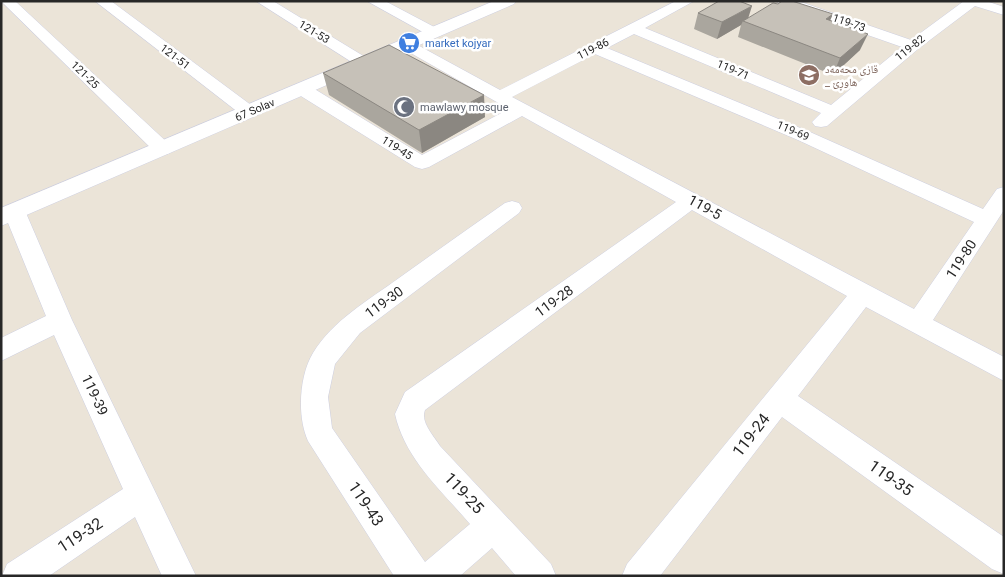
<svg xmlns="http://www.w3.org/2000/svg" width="1005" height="577" viewBox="0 0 1005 577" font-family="Roboto,'Noto Naskh Arabic',sans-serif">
	<rect width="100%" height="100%" fill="#ebe4d8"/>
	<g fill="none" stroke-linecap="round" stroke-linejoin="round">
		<g stroke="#cdcfe1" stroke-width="1">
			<path id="street" d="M1,1H15L170,145L172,149L170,153L163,155L156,153Z
				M95,1H111L255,108L258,112L255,116L249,117L243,116Z
				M256,1H273L370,60L372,63L370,66H358Z
				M367,1H385L440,30L442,33L440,36H430Z
				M676,1H694L645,28L831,105L902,47L779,4L777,1H798L911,40L964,1H986L1004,7V15L975,6L918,49L827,126L821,127L815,126L812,122L821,113L634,34L607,48L810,132L983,209L997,189L1004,187V210L933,320L1004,357V381L866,307L798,396L1004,537V574L992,569L782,417L660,576H622L627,564L847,296L692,210L425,410C420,422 434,436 440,446L551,564L556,576H516L492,548L460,576H394L308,441C297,417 299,376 313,353C333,320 369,300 399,278C434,253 469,228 505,203L512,201L519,203L522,208L519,213L360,333L335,364L328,397L332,428L425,562L470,524C441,490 405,459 395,414L405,392L676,202L522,116L429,167L422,169L415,167L296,93L294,89L296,85H308L422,155L509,109L402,48L399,45L402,42H412L500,90ZM595,54L798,140L974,222L914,309L512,97Z
				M15,206L22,208L26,213L72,320L196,576H162L135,517L49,576H2L7,564L123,489L54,335L1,361V338L46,316L4,213L8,208Z"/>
		</g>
		<g stroke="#cdcfe1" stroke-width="1">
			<path id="secondary" d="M494,1H516L514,4L1,226V208Z"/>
		</g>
		<use href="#street" fill="#fff" fill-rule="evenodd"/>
		<use href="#secondary" fill="#fff" fill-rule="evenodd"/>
	</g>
	<path fill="#aaa69e" d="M698,13L748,18L830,20L860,50L833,75L738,37L741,25L717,39L694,29Z
		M323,73L485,117L422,153L329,95Z"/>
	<path fill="#8b8781" d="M752,6L747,22L743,21L741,25L717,39L722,22Z
		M833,14L826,30V19Z
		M868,34L860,50L833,75L840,58Z
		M484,95L485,117L422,153L419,130Z"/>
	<path fill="#c6c1b8" stroke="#8b8781" d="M719,1H739L752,6L722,22L698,13Z
		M782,1H792L833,14L826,19L868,34L840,58L743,21L773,3L778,4Z
		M389,45L484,95L419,130L323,73Z"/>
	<defs>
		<g id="supermarket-disc" transform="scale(1.125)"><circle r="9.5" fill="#3f7fe0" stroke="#fff"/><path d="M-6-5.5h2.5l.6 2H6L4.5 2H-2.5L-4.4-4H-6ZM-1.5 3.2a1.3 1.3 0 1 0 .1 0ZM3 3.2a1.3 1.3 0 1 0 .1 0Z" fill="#fff"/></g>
		<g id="school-disc" transform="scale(1.125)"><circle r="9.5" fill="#8d6e63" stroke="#fff"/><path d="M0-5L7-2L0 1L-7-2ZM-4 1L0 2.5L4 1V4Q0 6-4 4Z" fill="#fff"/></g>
		<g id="mosque-disc" transform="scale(1.125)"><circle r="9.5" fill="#6b7280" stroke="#fff"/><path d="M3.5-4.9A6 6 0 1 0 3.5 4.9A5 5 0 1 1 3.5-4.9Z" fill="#fff"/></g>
	</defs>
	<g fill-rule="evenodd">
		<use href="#supermarket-disc" x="409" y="43"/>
		<use href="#school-disc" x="809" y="75"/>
		<use href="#mosque-disc" x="404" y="107"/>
	</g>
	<g text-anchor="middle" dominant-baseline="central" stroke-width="5" stroke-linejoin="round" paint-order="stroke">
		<g font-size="11" fill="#272727" stroke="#fff">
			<text transform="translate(849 23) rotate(19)">119-73</text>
			<text transform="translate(314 32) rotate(31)">121-53</text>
			<text transform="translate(910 48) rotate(-38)">119-82</text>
			<text transform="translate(593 49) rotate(-27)">119-86</text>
			<text transform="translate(175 57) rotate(37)">121-51</text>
			<text transform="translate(733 70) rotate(23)">119-71</text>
			<text transform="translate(85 75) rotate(44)">121-25</text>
			<text transform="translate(255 110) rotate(-23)">67 Solav</text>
			<text transform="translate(793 131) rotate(23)">119-69</text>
			<text transform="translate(397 148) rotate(32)">119-45</text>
		</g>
		<g font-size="11" fill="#366cbe" stroke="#fff" text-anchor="start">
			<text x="425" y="43">market kojyar</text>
		</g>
		<g font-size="11" fill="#785e54" stroke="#fff" text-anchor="start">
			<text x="825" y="69">قازی محەمەد<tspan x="825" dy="13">_ هاوڕێ</tspan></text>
		</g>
		<g font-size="11" fill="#5b616d" stroke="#fff" text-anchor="start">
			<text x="420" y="107">mawlawy mosque</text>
		</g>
		<g font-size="14" fill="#272727" stroke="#fff">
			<text transform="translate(705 207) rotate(29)">119-5</text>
			<text transform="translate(961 259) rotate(-57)">119-80</text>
			<text transform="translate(554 301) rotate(-36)">119-28</text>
			<text transform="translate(384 302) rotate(-36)">119-30</text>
			<text transform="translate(95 395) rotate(65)">119-39</text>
		</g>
		<g font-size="16" fill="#272727" stroke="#fff">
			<text transform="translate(751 435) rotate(-52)">119-24</text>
			<text transform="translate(891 478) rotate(35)">119-35</text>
			<text transform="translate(464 493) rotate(47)">119-25</text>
			<text transform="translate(366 504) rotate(56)">119-43</text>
			<text transform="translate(80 535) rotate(-33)">119-32</text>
		</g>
	</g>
	<rect width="1005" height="577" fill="none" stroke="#272727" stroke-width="5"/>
</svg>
